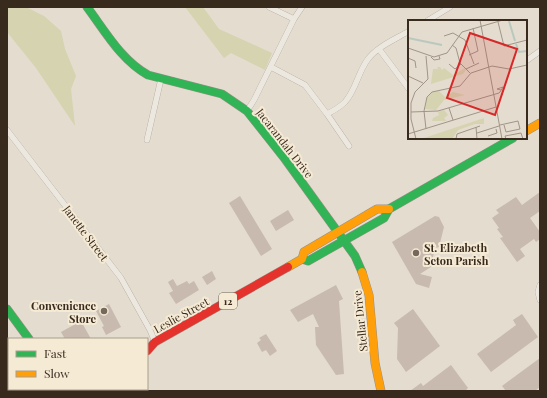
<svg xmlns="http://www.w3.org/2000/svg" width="547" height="398" viewBox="0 0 547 398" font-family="'Playfair Display',serif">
	<rect width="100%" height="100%" fill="#e4dcce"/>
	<path fill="#d5d3b0" d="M7,7H26L44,16L61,31L65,49L76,76L71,89L75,126L36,68L7,32Z
		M185,7H203L219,29L272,53L265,70L231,53L224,58Z"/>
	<path fill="#c8baaf" d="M540,192V211L530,218L540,232V239L536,242L534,239L520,249L525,256L517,262L500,238L503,237L497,229L499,228L492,218L499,213L496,210L516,197L522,205Z
		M240,196L272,249L261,256L229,203Z
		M288,210L294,220L276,231L270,221Z
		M435,216L439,217L444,227L439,247L435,248L433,257L436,260L434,265L420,274L432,277L429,288L416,284L392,242Z
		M212,271L216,279L207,285L202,277Z
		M173,279L177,286L187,281L189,284L194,281L199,290L176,304L169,293L173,291L168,282Z
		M336,285L343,299L339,301L344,374L336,375L316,345L315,327H319L313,314L298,322L290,310Z
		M109,304L121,327L106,335L102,327L104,326L96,311Z
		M413,309L440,346L406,372L397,359L398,328L394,323Z
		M522,314L538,337L491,372L477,354L516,325L513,320Z
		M81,321L91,339H65L61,332Z
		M266,334L277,351L270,356L266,350L262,352L257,343L261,340L259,338Z
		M540,358V387L535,391H506L502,386Z
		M451,365L468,388L465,391H410L421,383L423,386Z"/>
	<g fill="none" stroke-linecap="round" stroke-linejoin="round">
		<g stroke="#aaa297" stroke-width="6">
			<path id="street" d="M269,7L294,19
				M427,21L450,7
				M379,49L409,89
				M526,61L540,51
				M271,67L305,85L327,114L349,146
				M247,111L254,100L294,19L302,7
				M327,114C333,111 340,107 345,102C356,90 358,72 368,59C378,46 396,39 409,31
				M7,130L121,278L150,330L155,342
				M147,140L161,79
				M540,285L538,292L540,300"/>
		</g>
		<g stroke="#999187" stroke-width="9">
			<path id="fast" d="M87,7C105,31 121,60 148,75L222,94L247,111L285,159L355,256L362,272
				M302,259L308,261L384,218L389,209L513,138
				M7,309L29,339
				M66,389L67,391
				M75,391L79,389"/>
		</g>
		<g stroke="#999187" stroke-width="9">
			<path id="slow" d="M526,131L540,123
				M288,267L302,259L304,252L377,209H389
				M362,272L369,295L375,363L381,391"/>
		</g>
		<g stroke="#999187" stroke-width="9">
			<path id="jam" d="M147,351L155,342L288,267
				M53,391L56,389"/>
		</g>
		<use href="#street" stroke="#ece8e0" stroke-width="5.5"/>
		<use href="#fast" stroke="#30b455" stroke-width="8"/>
		<use href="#slow" stroke="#ff9f0a" stroke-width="8"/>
		<use href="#jam" stroke="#e5322d" stroke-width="8"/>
	</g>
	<g fill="#75685c" stroke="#f5ead4" stroke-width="1.5">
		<circle cx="416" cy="253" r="4"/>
		<circle cx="104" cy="311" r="4"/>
	</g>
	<g text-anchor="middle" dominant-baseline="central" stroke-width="4" stroke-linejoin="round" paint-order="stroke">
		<rect fill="#f5ead4" stroke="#716455" stroke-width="1" x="219" y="293" width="18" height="16" rx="3"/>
		<g font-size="10" font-weight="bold" fill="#392a1e">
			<text x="228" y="301">12</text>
		</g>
		<g font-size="11" fill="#392a1e" stroke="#f5ead4">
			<text transform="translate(285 143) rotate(52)">Jacarandah Drive</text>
			<text transform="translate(86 233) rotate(53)">Janette Street</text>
			<text transform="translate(181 315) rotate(-29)">Leslie Street</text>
			<text transform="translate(360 321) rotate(-96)">Stellar Drive</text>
		</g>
		<g font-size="11" font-weight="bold" fill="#392a1e" stroke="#f5ead4" text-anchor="start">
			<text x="424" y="247">St. Elizabeth<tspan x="424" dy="13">Seton Parish</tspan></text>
			<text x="96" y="305" text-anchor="end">Convenience<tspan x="96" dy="13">Store</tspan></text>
		</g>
	</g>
	<g transform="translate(408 20)">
		<rect width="119" height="119" fill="#e4dcce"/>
		<path d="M29,47H32L34,50L36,48L45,55L57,48L58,50L55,54L23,64L25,49H30ZM31,71L37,77L45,72L57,75L36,80L28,90L17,89L19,78L24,72ZM36,90L40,95L36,98L38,101H24L25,98L31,95L30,92ZM76,98V104H67L50,110L44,119H13Z" fill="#d5d3b0"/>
		<path fill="none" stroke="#b9c9bf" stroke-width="2" d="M101,1L107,21M0,18L34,25M108,24L111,32L119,31"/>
		<path fill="none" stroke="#a09588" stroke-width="1" d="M72,0L94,119M90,2L96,26L119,20M36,16L45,13L57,20L66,44M44,25L48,28L52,43L62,53M0,28L26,37L39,33L54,12L95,0M61,35L70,31L65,8M23,37L26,40L32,39L31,36M0,38L7,41L8,48M41,44L47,49L53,44M58,49L71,43M0,56L15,63M41,88L45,100M3,92L30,91L91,73L92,72L95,67L89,69L93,70M92,105L110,101L112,109L98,112L96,105M68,107L69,119M18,109L16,91L19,77L24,72L52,66L63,53L84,46L101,49L119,45M69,113L91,106M0,114L88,87M80,116L89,113L88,109M8,119L3,99V83L7,72L20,59L18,36M48,119L49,114L72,106M98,119L97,116L113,113L115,119"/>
		<path fill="#d62828" fill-opacity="0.15" stroke="#d62828" stroke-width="2" d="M62,13L109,29L87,95L39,78Z"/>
		<rect width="119" height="119" fill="none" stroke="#392a1e" stroke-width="2"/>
	</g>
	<rect width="547" height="398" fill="none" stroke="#392a1e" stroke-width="16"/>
	<rect x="8" y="338" width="140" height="52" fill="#f5ead4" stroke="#aa9d8b"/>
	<rect x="16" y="351" width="20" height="6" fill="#30b455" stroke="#aa9d8b"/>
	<text x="44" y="358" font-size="12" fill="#392a1e">Fast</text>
	<rect x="16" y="371" width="20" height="6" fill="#ff9f0a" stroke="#aa9d8b"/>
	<text x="44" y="378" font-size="12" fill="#392a1e">Slow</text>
</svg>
